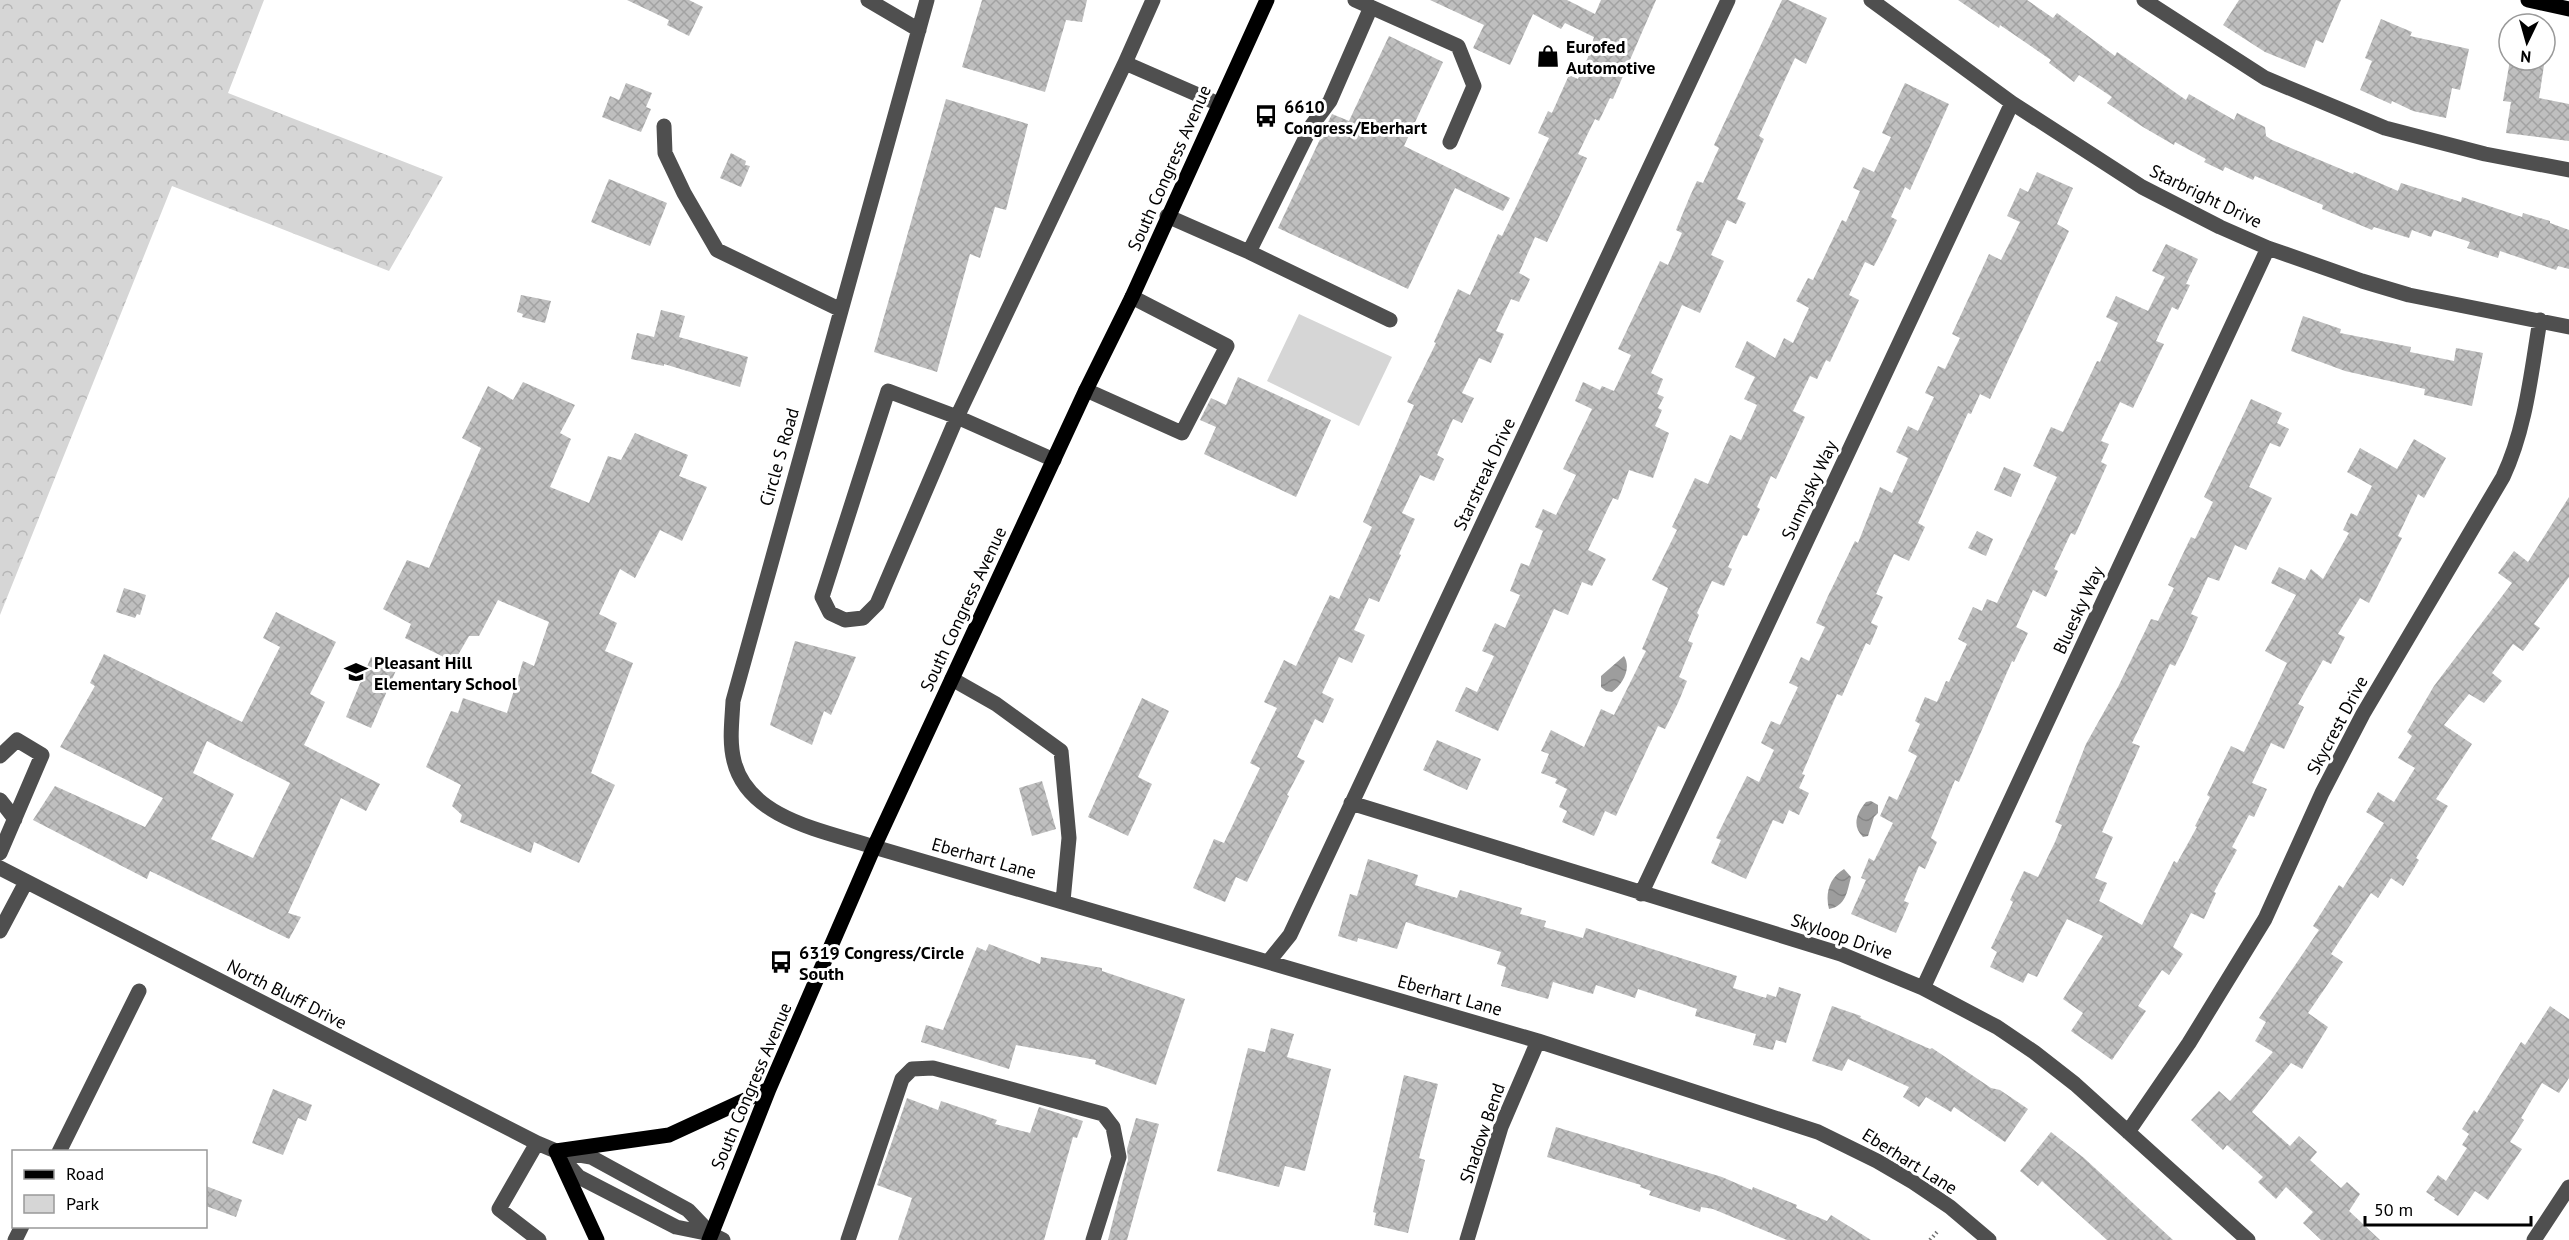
<svg xmlns="http://www.w3.org/2000/svg" width="2569" height="1240" viewBox="0 0 2569 1240" font-family="'PT Sans',sans-serif">
	<defs>
		<pattern id="forest-crowns" width="20" height="18" patternUnits="userSpaceOnUse" patternTransform="scale(1.5)"><rect width="20" height="18" fill="#d6d6d6"/><path d="M2 6a3 3 0 1 1 6 0M12 15a3 3 0 1 1 6 0" fill="none" stroke="#b6b6b6"/></pattern>
		<pattern id="water-waves" width="16" height="10" patternUnits="userSpaceOnUse" patternTransform="scale(1.5)"><rect width="16" height="10" fill="#9d9d9d"/><path d="M0 5q4-4 8 0t8 0" fill="none" stroke="#858585"/></pattern>
		<pattern id="building-cross-hatch" width="8" height="8" patternUnits="userSpaceOnUse" patternTransform="scale(1.5)"><rect width="8" height="8" fill="#bfbfbf"/><path d="M0 0l8 8M0 8l8-8" fill="none" stroke="#a2a2a2"/></pattern>
	</defs>
	<rect width="100%" height="100%" fill="#fff"/>
	<path fill="url(#forest-crowns)" d="M0,0H264L228,93L443,177L389,271L172,186L0,615Z"/>
	<path fill="#d6d6d6" d="M1299,314L1392,357L1359,426L1267,381Z"/>
	<path fill="url(#water-waves)" d="M1624,656C1632,669 1622,685 1612,692L1606,691L1601,687V676Z
		M1871,801L1878,805V813L1874,817L1868,836L1863,837C1852,826 1856,814 1866,802Z
		M1844,869L1851,877C1847,892 1846,906 1829,909C1825,894 1829,878 1844,869Z"/>
	<path fill="url(#building-cross-hatch)" fill-rule="evenodd" d="M627,0H689L703,7L689,36L667,25L669,20Z
		M982,0H1087L1082,22L1066,20L1045,92L962,67Z
		M1430,0H1567L1595,14L1601,0H1656L1613,99L1610,98L1599,121L1595,119L1578,154L1587,158L1547,242L1535,237L1519,273L1530,279L1519,302L1511,299L1496,331L1504,334L1491,363L1479,358L1462,393L1474,398L1462,423L1453,419L1437,455L1444,459L1434,481L1420,475L1402,513L1415,519L1399,554L1401,555L1379,602L1369,598L1354,630L1365,635L1352,663L1339,657L1322,693L1334,699L1323,723L1315,719L1297,757L1305,761L1287,795L1289,796L1247,882L1236,877L1225,902L1193,888L1214,839L1224,843L1260,768L1250,763L1277,708L1264,702L1284,660L1296,666L1330,595L1339,599L1372,527L1363,522L1414,405L1407,402L1436,343L1434,342L1458,289L1470,295L1498,234L1502,236L1549,138L1538,133L1548,111L1552,113L1569,75L1578,79L1594,44L1592,43L1594,37L1565,23L1561,29L1533,14L1510,65L1473,48L1484,25Z
		M1782,0H1788L1827,18L1806,64L1795,58L1759,136L1764,139L1737,199L1746,203L1736,224L1727,220L1711,255L1724,261L1700,313L1682,305L1651,373L1663,379L1657,394L1664,397L1658,408L1662,410L1655,426L1669,433L1653,478L1629,470L1618,500L1613,498L1588,550L1606,559L1592,586L1582,582L1568,615L1554,609L1498,731L1455,711L1466,687L1477,692L1494,656L1482,651L1495,623L1505,628L1520,595L1510,591L1521,563L1529,566L1543,531L1535,527L1543,509L1556,515L1576,475L1563,469L1592,409L1575,401L1583,382L1600,390L1602,386L1614,391L1631,355L1618,349L1660,261L1668,265L1682,233L1676,230L1690,196L1697,181L1703,183L1719,148L1714,145Z
		M1958,0H2027L2053,18L2057,13L2115,56L2117,52L2186,100L2189,94L2234,120L2237,113L2265,127L2266,136L2272,140L2353,174L2354,172L2398,191L2401,183L2461,202L2462,197L2522,217L2523,213L2550,221V223L2569,230V269L2558,266L2556,270L2500,251L2498,258L2467,248L2470,242L2434,230L2431,237L2412,230L2409,238L2374,227L2372,230L2322,209L2323,205L2255,176L2253,180L2225,167L2223,171L2204,162L2206,159L2175,142L2174,145L2143,127L2107,103L2112,97L2079,75L2074,82L2049,63L2051,60L2000,25L1999,28Z
		M2239,0H2341L2323,43L2316,40L2305,68L2265,52L2223,25Z
		M2381,19L2412,32L2410,36L2469,49L2460,90L2452,88L2446,118L2413,111L2392,101L2391,104L2360,90L2372,61L2365,58Z
		M1389,36L1443,62L1404,146L1510,198L1503,211L1455,188L1408,289L1278,228L1332,114L1349,121Z
		M2510,60L2544,65L2539,98L2569,104V141L2506,133L2511,102L2503,101Z
		M626,83L652,93L646,107L651,109L641,132L602,117L610,96L619,100Z
		M1905,83L1949,104L1910,190L1905,187L1891,217L1897,220L1882,251L1874,266L1865,262L1849,295L1859,300L1830,362L1826,360L1817,379L1810,376L1793,411L1805,417L1776,479L1771,476L1757,507L1760,509L1747,536L1743,535L1728,567L1732,569L1724,586L1712,581L1697,613L1699,615L1688,641L1693,643L1679,677L1687,681L1678,703L1665,729L1658,726L1616,816L1605,811L1594,836L1562,822L1567,811L1559,807L1567,789L1555,783L1557,779L1541,773L1549,754L1541,751L1551,730L1584,747L1601,709L1614,715L1646,651L1642,649L1668,588L1652,580L1677,530L1672,527L1695,478L1708,484L1730,435L1741,440L1757,405L1744,399L1755,377L1735,367L1747,341L1775,358L1784,338L1793,343L1809,308L1796,301L1808,278L1813,280L1842,220L1846,222L1860,191L1853,188L1863,167L1874,172L1891,137L1882,133Z
		M946,99L1028,124L1006,210L995,207L980,258L970,254L937,372L874,352Z
		M731,153L746,161L745,165L750,166L741,187L720,178Z
		M2037,172L2073,188L2057,224L2069,231L1990,399L1980,394L1971,414L1968,413L1918,523L1925,527L1909,561L1894,554L1876,594L1883,597L1871,623L1878,626L1870,645L1866,643L1842,696L1837,694L1802,774L1805,775L1799,788L1809,793L1799,815L1789,810L1783,824L1773,820L1746,879L1711,863L1721,840L1716,838L1747,776L1759,782L1774,750L1761,743L1771,721L1780,725L1798,687L1789,683L1801,657L1809,661L1825,627L1816,623L1828,596L1855,541L1858,543L1880,487L1892,493L1908,458L1896,452L1908,426L1918,431L1934,397L1925,393L1938,366L1945,369L1960,338L1952,334L1989,254L2001,260L2020,222L2007,216L2020,188L2028,192Z
		M609,179L667,203L650,246L591,222Z
		M2166,244L2198,259L2186,284L2190,285L2178,310L2172,307L2156,341L2164,344L2133,408L2120,402L2101,441L2109,444L2101,462L2107,465L2075,535L2071,533L2054,569L2058,571L2046,597L2033,590L2016,627L2028,633L2014,662L2012,661L1959,782L1955,780L1931,838L1937,842L1925,869L1919,866L1904,901L1909,903L1896,933L1851,914L1866,880L1861,878L1869,858L1874,861L1893,823L1880,816L1889,796L1897,800L1917,756L1908,751L1920,724L1915,721L1925,697L1937,702L1946,681L1949,682L1967,644L1958,639L1973,607L1982,611L1987,599L1997,603L2057,477L2033,466L2051,427L2063,432L2097,361L2100,362L2118,323L2106,317L2116,296L2148,311L2165,277L2152,271Z
		M521,295L551,301L545,323L522,317L523,314L517,312Z
		M661,310L685,316L679,337L748,357L740,387L664,364V366L631,359L637,333L654,337Z
		M2303,316L2341,329L2340,333L2411,347L2410,352L2454,361L2456,348L2483,353L2472,406L2424,395L2425,389L2345,371L2291,351Z
		M1238,377L1331,420L1296,497L1204,454L1216,427L1200,420L1211,398L1226,405Z
		M523,382L575,405L560,433L571,439L550,487L589,503L608,456L621,460L635,433L688,455L679,476L707,487L682,541L660,530L635,578L620,569L599,614L617,623L605,651L633,663L591,773L615,785L579,863L534,842L531,853L460,822L462,815L452,806L461,785L426,767L451,711L458,713L463,698L507,713L523,661L534,666L549,622L498,600L479,636H469L454,662L405,638L411,624L383,609L407,560L429,568L481,448L462,438L488,386L513,400Z
		M2251,399L2282,413L2277,423L2289,429L2280,447L2270,443L2249,487L2272,498L2246,550L2235,545L2219,581L2208,577L2191,614L2198,617L2186,644L2175,666L2170,664L2132,743L2140,746L2102,832L2113,837L2095,878L2107,883L2099,901L2142,925L2174,861L2177,863L2197,827L2195,826L2210,797L2207,795L2231,746L2244,752L2287,663L2265,651L2296,595L2271,583L2279,567L2305,580L2311,569L2323,579L2349,533L2343,530L2351,513L2357,516L2372,486L2347,472L2360,448L2397,469L2414,439L2446,458L2424,498L2418,494L2398,536L2402,538L2369,603L2360,598L2338,634L2345,637L2331,664L2323,660L2298,704L2304,707L2284,749L2271,743L2252,783L2267,789L2254,817L2249,815L2232,847L2237,850L2214,892L2216,893L2204,919L2191,913L2173,947L2183,954L2169,975L2162,970L2138,1006L2146,1011L2112,1060L2071,1031L2083,1013L2063,999L2103,936L2067,919L2037,977L2028,973L2023,983L1990,967L1997,952L1991,948L2013,902L2010,900L2024,871L2038,877L2055,842L2062,825L2055,822L2086,744L2118,687L2151,619L2158,621L2174,588L2168,585L2191,537L2195,539L2213,502L2204,497Z
		M2004,467L2021,474L2011,497L1994,490Z
		M2569,497V577L2534,624L2540,628L2523,651L2513,644L2492,673L2502,681L2484,703L2469,694L2444,725L2472,744L2436,799L2448,806L2416,858L2419,860L2403,886L2391,878L2378,898L2371,893L2331,954L2343,962L2308,1013L2328,1027L2302,1069L2291,1063L2252,1112L2290,1146L2299,1136L2317,1152L2310,1160L2341,1188L2347,1182L2360,1194L2349,1211L2380,1240H2321L2303,1223L2313,1212L2286,1187L2276,1199L2258,1182L2263,1177L2227,1145L2223,1150L2191,1120L2219,1091L2230,1101L2273,1052L2255,1041L2266,1022L2259,1018L2319,930L2313,926L2339,885L2343,888L2384,823L2366,812L2378,792L2394,802L2415,768L2398,758L2412,736L2407,732L2434,686L2512,583L2498,573L2514,551L2528,562Z
		M1977,531L1993,539L1986,556L1968,548Z
		M124,588L146,595L140,615L137,614L135,618L116,612Z
		M276,612L336,642L310,694L325,702L304,745L380,784L366,811L341,798L288,913L301,917L289,939L150,871L147,879L33,820L55,786L145,827L163,798L60,747L95,686L90,683L104,654L242,722L280,647L263,638ZM207,741L290,783L253,858L211,839L234,794L193,773Z
		M795,641L856,657L831,715L824,711L812,745L770,725Z
		M371,657L397,668L371,728L346,717Z
		M1142,698L1169,711L1138,777L1152,784L1128,836L1088,817Z
		M1437,740L1481,759L1467,790L1423,770Z
		M1042,781L1056,829L1032,836L1019,788Z
		M1368,859L1418,875L1415,885L1457,898L1460,890L1522,908L1520,914L1546,921L1544,927L1583,938L1586,928L1737,976L1733,988L1766,998L1767,994L1776,997L1779,987L1801,994L1786,1043L1776,1040L1773,1050L1753,1045L1756,1034L1695,1016L1697,1009L1638,989L1635,998L1596,985L1593,994L1553,982L1548,999L1501,986L1506,967L1497,964L1501,952L1406,922L1397,949L1358,938L1357,942L1338,936L1350,894L1357,896Z
		M989,944L1040,964L1041,957L1102,968V971L1185,999L1156,1085L1095,1064L1096,1060L1016,1045L1009,1069L921,1042L926,1025L943,1030L977,947L986,951Z
		M1832,1006L1861,1016L1860,1018L1930,1049L1932,1048L1991,1088L2000,1090L2028,1109L2005,1142L1954,1107L1951,1112L1926,1097L1919,1107L1903,1097L1909,1087L1848,1059L1842,1071L1812,1061Z
		M2550,1006L2569,1019V1078L2559,1093L2542,1083L2521,1118L2524,1120L2510,1142L2522,1149L2488,1200L2475,1191L2458,1216L2434,1200L2435,1198L2426,1192L2438,1175L2446,1181L2467,1148L2462,1145L2469,1134L2462,1129L2474,1110L2477,1113L2521,1042L2525,1045Z
		M1271,1028L1294,1034L1287,1057L1331,1069L1305,1171L1285,1166L1279,1187L1217,1171L1248,1048L1265,1052Z
		M1404,1075L1438,1084L1419,1158L1425,1160L1408,1233L1374,1225L1376,1213L1373,1212Z
		M273,1089L312,1105L306,1121L298,1118L283,1155L252,1143Z
		M907,1098L938,1110L941,1101L997,1120L995,1124L1030,1133L1039,1107L1083,1121L1077,1138L1073,1137L1044,1240H898L912,1198L877,1185Z
		M1136,1118L1159,1124L1127,1240H1108L1128,1160L1127,1149Z
		M1556,1127L1722,1177L1752,1190L1753,1187L1797,1205L1796,1208L1827,1221L1831,1215L1871,1240H1787L1713,1209L1701,1207L1700,1212L1649,1195L1651,1191L1640,1187L1641,1185L1547,1157Z
		M2051,1132L2084,1158L2173,1240H2107L2042,1181L2038,1186L2020,1171Z
		M206,1186L242,1200L236,1217L206,1206Z"/>
	<g fill="none" stroke-linecap="round" stroke-linejoin="round">
		<path stroke="#717171" stroke-width="4" stroke-dasharray="1.5 3" stroke-linecap="butt" d="M1930,1240L1937,1232"/>
		<path stroke="#4f4f4f" stroke-width="15" d="M868,0L919,30
			M927,0L733,701C732,721 729,741 734,761C748,819 825,831 874,847L1538,1041L1818,1132L1877,1161L1913,1182L1950,1207L1989,1240
			M1355,0L1458,46L1474,86L1450,142
			M1871,0L2012,103L2142,187L2220,227L2268,248L2362,281L2409,295L2569,327
			M2144,0L2265,78L2385,128L2485,154L2569,170
			M1371,7L1330,101L1312,125L1249,252L1390,320
			M1125,63L1153,0
			M664,126L665,153L684,193L717,250L841,310
			M1167,216L1249,252
			M1086,390L1182,433L1227,346L1132,297
			M1054,460L957,417L888,391L822,597L830,613L845,620L863,618L877,604L957,417L1125,63L1219,104
			M952,679L996,704L1061,751L1069,838L1063,901
			M0,756L17,740L42,755L0,853
			M0,800L15,819
			M1351,803L1841,954L1923,988L1997,1027L2034,1052L2075,1084L2248,1240
			M0,868L537,1143L556,1151L591,1157L688,1210L711,1234
			M1641,894L2012,103
			M0,931L26,882
			M1269,961L1290,935L1728,0
			M1923,988L2268,248
			M2128,1132L2189,1043L2265,919L2322,793L2363,714L2503,477C2526,428 2531,373 2540,320
			M537,1143L499,1209L539,1240
			M59,1152L139,991
			M560,1156L579,1177L676,1227L711,1234L723,1240
			M15,1240L22,1226
			M848,1240L902,1079L912,1069L933,1068L1103,1114L1113,1127L1119,1157L1093,1240
			M1467,1240L1501,1127L1538,1041
			M2534,1240L2569,1187"/>
		<path stroke="#000" stroke-width="15" d="M2528,0L2569,9
			M597,1240L556,1151L669,1135L769,1089
			M709,1240L769,1089L874,847L1086,390L1132,297L1267,0"/>
	</g>
	<defs>
		<g id="shop-bare" transform="scale(1.8)"><path d="M-5-2.5h2.3a2.7 3.5 0 0 1 5.4 0H5L5.5 6h-11ZM-1.5-2.5h3a1.5 2.3 0 0 0-3 0Z" fill="#000" stroke="#fff" stroke-width="2.5" paint-order="stroke"/></g>
		<g id="bus-bare" transform="scale(1.8)"><path d="M-5-6H5V4H4V6H2V4H-2V6H-4V4H-5ZM-3.5-4V0h7V-4ZM-3.5 1.2v1.5H-2V1.2ZM2 1.2v1.5H3.5V1.2Z" fill="#000" stroke="#fff" stroke-width="2.5" paint-order="stroke"/></g>
		<g id="school-bare" transform="scale(1.8)"><path d="M0-5L7-2L0 1L-7-2ZM-4 1L0 2.5L4 1V4Q0 6-4 4Z" fill="#000" stroke="#fff" stroke-width="2.5" paint-order="stroke"/></g>
	</defs>
	<g fill-rule="evenodd">
		<use href="#shop-bare" x="1548" y="56"/>
		<use href="#bus-bare" x="1266" y="116"/>
		<use href="#school-bare" x="356" y="672"/>
		<use href="#bus-bare" x="781" y="962"/>
	</g>
	<g text-anchor="middle" dominant-baseline="central" stroke-width="6" stroke-linejoin="round" paint-order="stroke">
		<g font-size="18" font-weight="bold" fill="#000" stroke="#fff" text-anchor="start">
			<text x="1566" y="46">Eurofed<tspan x="1566" dy="21">Automotive</tspan></text>
			<text x="1284" y="106">6610<tspan x="1284" dy="21">Congress/Eberhart</tspan></text>
			<text x="374" y="662">Pleasant Hill<tspan x="374" dy="21">Elementary School</tspan></text>
			<text x="799" y="952">6319 Congress/Circle<tspan x="799" dy="21">South</tspan></text>
		</g>
		<g font-size="18" fill="#000" stroke="#fff">
			<text transform="translate(1169 168) rotate(-66)">South Congress Avenue</text>
			<text transform="translate(2206 196) rotate(26)">Starbright Drive</text>
			<text transform="translate(779 457) rotate(-74)">Circle S Road</text>
			<text transform="translate(1484 474) rotate(-65)">Starstreak Drive</text>
			<text transform="translate(1809 490) rotate(-65)">Sunnysky Way</text>
			<text transform="translate(963 609) rotate(-65)">South Congress Avenue</text>
			<text transform="translate(2078 610) rotate(-65)">Bluesky Way</text>
			<text transform="translate(2337 725) rotate(-62)">Skycrest Drive</text>
			<text transform="translate(984 858) rotate(16)">Eberhart Lane</text>
			<text transform="translate(1842 936) rotate(19)">Skyloop Drive</text>
			<text transform="translate(287 994) rotate(27)">North Bluff Drive</text>
			<text transform="translate(1450 995) rotate(16)">Eberhart Lane</text>
			<text transform="translate(751 1086) rotate(-67)">South Congress Avenue</text>
			<text transform="translate(1482 1133) rotate(-71)">Shadow Bend</text>
			<text transform="translate(1910 1161) rotate(32)">Eberhart Lane</text>
		</g>
	</g>
	<rect x="12" y="1150" width="195" height="78" fill="#ffffff" stroke="#999999" stroke-width="1.5"/>
	<rect x="24" y="1170" width="30" height="9" fill="#000000" stroke="#999999" stroke-width="1.5"/>
	<text x="66" y="1180" font-size="18" fill="#000000">Road</text>
	<rect x="24" y="1195" width="30" height="18" fill="#d6d6d6" stroke="#999999" stroke-width="1.5"/>
	<text x="66" y="1210" font-size="18" fill="#000000">Park</text>
	<g transform="translate(2527 42) rotate(185)"><circle r="28" fill="#ffffff" stroke="#999999" stroke-width="1.5"/>
	<path d="M0-4.5L10 22L0 15L-10 22Z" fill="#000000"/>
	<text y="-9" font-size="16" font-weight="bold" text-anchor="middle" fill="#000000">N</text>
	</g>
	<path d="M2365 1216v9h166v-9" fill="none" stroke="#000000" stroke-width="3"/>
	<text x="2374" y="1216" font-size="18" fill="#000000" stroke="#ffffff" stroke-width="4.5" paint-order="stroke">50 m</text>
</svg>
